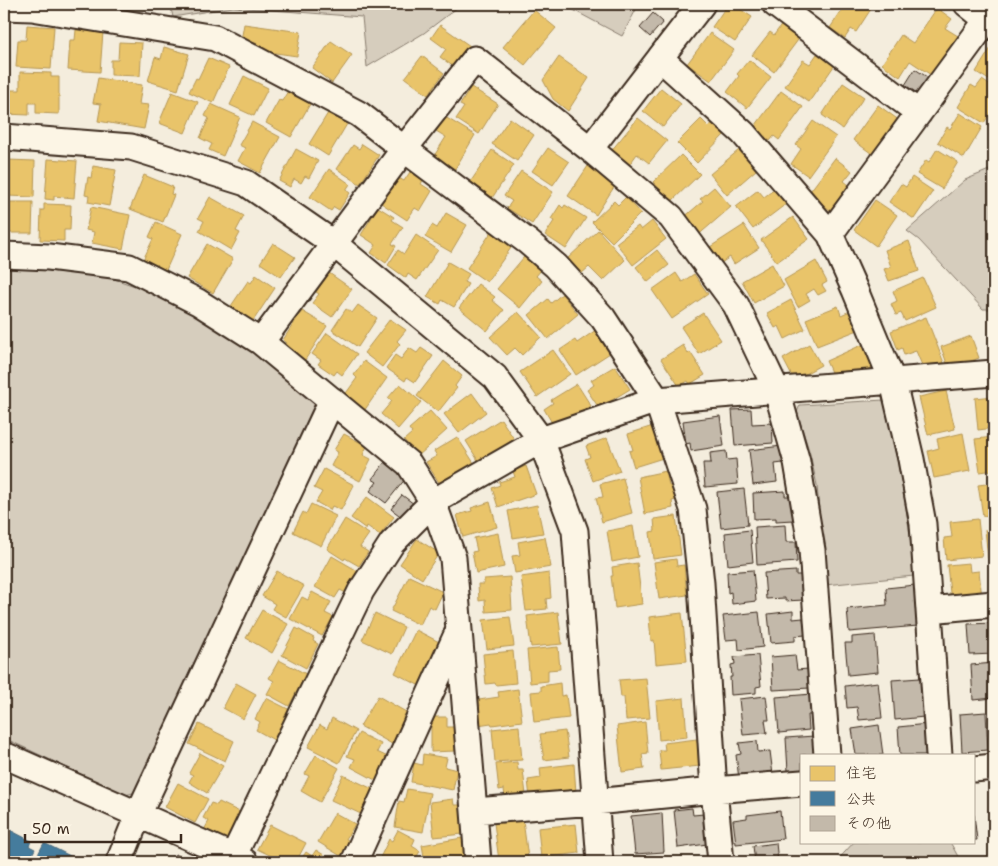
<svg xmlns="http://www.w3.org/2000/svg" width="998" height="866" viewBox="0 0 998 866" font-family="'Shantell Sans','Klee One',sans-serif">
	<rect width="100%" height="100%" fill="#f4eddd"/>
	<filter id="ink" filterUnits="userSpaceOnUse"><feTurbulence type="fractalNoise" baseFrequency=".02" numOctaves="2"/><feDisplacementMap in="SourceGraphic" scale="10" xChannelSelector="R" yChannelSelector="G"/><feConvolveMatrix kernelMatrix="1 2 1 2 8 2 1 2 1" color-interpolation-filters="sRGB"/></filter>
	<g filter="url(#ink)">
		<path fill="#d6cdbd" stroke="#887c6e" d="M170,4H462L424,33L367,67L362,17L233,7L173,17Z
			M562,4H639L622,36Z
			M994,168V309H983L919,240L907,231L965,180Z
			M4,266L111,278L162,295L192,311L240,341L324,404L137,792L125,795L4,738Z
			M884,400C897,458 910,516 914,576L825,585L817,485L810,454L797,412L800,405Z
			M854,842H950L961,862H836Z"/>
		<path fill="#e9c46a" stroke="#b59653" d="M728,4H732L752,17L735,42L712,27Z
			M832,4H863L871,9L856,32L851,29L845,38L830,28L842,10Z
			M937,8L952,19L945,28L958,36L931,75L910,61L900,77L882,64L901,35L913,43Z
			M534,10L556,28L525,65L503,47Z
			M783,23L801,36L774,72L752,55L770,32L774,35Z
			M244,24L301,32L297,56L255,50L256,43L241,41Z
			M27,25L54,27L51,69L16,67L18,40H26Z
			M440,25L470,46L454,67L440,57L446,49L431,38Z
			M76,30L103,32L100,72L68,70L70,40H75Z
			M710,33L734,50L711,81L687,64Z
			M331,41L352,55L332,83L312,68Z
			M119,42L142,43L140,76L111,75V60H118Z
			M994,43V83L976,72Z
			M164,47L189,54L178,90L148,81L155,57L161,59Z
			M817,54L834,66L809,102L785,86L803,60L810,64Z
			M422,56L444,73L428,95L405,78Z
			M559,57L589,78L568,111L553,99L543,80Z
			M208,58L229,67L213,103L189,92L196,78L198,79Z
			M749,60L771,77L747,108L727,92L739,76L737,74Z
			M20,72L51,73V77H59V114L36,113V103H29V115L4,114V100H6V90H20Z
			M244,76L268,88L254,116L230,105Z
			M98,78L142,85L139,104L149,105L144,129L98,121L101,104L93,103Z
			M982,80L994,88V107L984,123L958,107L971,85L976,88Z
			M843,83L864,97L842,129L822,115Z
			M471,87L498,104L479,134L456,119L464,107L460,105Z
			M661,88L681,104L663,127L643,111Z
			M288,91L310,104L291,137L266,123L279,100L282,101Z
			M781,91L803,107L779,140L774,136L770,141L753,129Z
			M172,92L198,102L185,133L159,123Z
			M211,104L240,117L223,156L209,150L212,144L200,138L209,118L205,116Z
			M878,105L900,121L875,156L853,140Z
			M328,113L347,124L328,156L309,144Z
			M960,113L982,127L964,158L938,142L947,127L950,129Z
			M445,117L475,135L455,169L434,156L446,137L436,131Z
			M510,118L534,135L517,161L492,144Z
			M638,118L667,141L649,163L637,154L629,165L611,151Z
			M701,119L709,127L713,122L725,134L697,163L677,143Z
			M813,121L836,137L808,176L791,164L801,149L796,145Z
			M252,122L280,137L260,173L238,161L245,148L239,145Z
			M362,144L379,155L360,184L337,169L353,145L359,149Z
			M548,148L569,162L553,185L532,171Z
			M296,149L318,161L309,178L305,176L301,183L294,179L290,187L279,181Z
			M937,149L958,162L942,189L917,174L926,160L929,162Z
			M492,150L514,165L492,198L469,184Z
			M739,150L756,170L727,195L710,174Z
			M681,155L700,174L672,201L653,182Z
			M835,158L852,171L844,181L849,185L830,210L808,194Z
			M48,159L77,161L74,198L54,196V200L45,199Z
			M8,160L35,161L34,197L7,196Z
			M93,166L116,170L109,206L88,202L89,196L85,195L88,177L91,178Z
			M588,166L616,184L596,215L568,196Z
			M329,169L350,184L346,190L350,193L339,210L334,207L331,211L310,197Z
			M521,171L553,192L532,224L507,208L512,201L504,196Z
			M410,172L423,180L421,184L432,191L420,211L415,208L407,220L381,203L397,177L404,181Z
			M144,175L173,187L171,194L174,195L163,222L130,209Z
			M912,177L933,191L914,219L889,202L901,184L906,187Z
			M714,187L731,207L696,237L682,219L703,201L700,199Z
			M775,189L786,204L753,229L736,207L758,190L764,197Z
			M210,197L244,216L236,231L240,233L231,250L199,231L204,221L198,218Z
			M626,197L641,213L612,242L592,222L614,201L618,205Z
			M875,200L897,215L876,246L854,230Z
			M4,202H33L32,233H6V217H4Z
			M44,204L71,205L70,230H64V241L40,240L41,210H44Z
			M560,205L563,208L565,205L586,218L566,249L545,235L554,221L551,219Z
			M91,207L130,215L123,249L92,243L94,232L86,230Z
			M378,207L394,217L392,220L403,227L392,244L396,246L386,263L371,253L376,245L361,235Z
			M446,213L467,225L451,252L425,237L432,225L437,228Z
			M793,217L809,239L777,262L761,240Z
			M652,221L666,239L633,265L616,243L638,226L641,230Z
			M156,222L182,234L166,270L143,260L153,239L149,237Z
			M744,225L759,248L734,264L730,257L721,263L710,247Z
			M598,230L625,260L603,281L589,267L581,274L567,259Z
			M492,231L513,245L487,282L467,268Z
			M416,235L438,250L417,280L408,274L406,278L388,265L398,250L404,254Z
			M909,241L919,271L889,281L884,269L891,267L885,250Z
			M273,243L295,257L281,277L260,263Z
			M207,244L233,259L213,293L187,278Z
			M657,250L669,265L648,282L636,267Z
			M524,257L541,270L536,276L542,281L520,308L497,289Z
			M816,261L827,282L822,285L826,291L818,295L814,289L806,294L810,300L798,307L784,280Z
			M448,262L469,274L464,282L468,284L454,307L442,300L440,304L427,297Z
			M772,264L784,286L754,303L742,281Z
			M329,273L352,289L332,317L312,303L319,294L316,292Z
			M676,273L682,282L694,274L708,294L672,319L652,290Z
			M256,275L275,288L253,321L231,306L248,281L251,283Z
			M923,278L936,307L905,321L901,313L896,315L891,304L897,301L893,291Z
			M478,284L495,297L492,300L504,310L487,331L459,308Z
			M562,294L578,314L548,339L529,315L548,299L551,303Z
			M791,300L805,329L785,339L779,326L775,328L767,313Z
			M358,305L377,318L358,347L332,330L346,309L352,313Z
			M838,306L841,315L850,311L858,330L817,346L806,319Z
			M302,311L327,326L303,363L282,350L287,343L283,340Z
			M518,312L541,337L522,355L515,348L507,355L490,337Z
			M703,313L721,340L699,354L681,327Z
			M926,317L944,363L924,370L916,351L904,355L902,348L898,350L891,331Z
			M390,319L406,330L397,341L400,344L382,367L364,353Z
			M596,330L610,353L576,375L560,350L575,340L577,343Z
			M327,333L357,354L342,375L337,371L334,375L318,364L321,360L312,354Z
			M971,336L979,358L949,369L941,347Z
			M809,344L821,365L794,380L783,359Z
			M864,344L875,366L854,376L834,379L826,361Z
			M683,345L688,354L690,352L705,375L690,384L688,381L679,386L661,359Z
			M409,348L417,353L421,348L433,356L415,382L407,377L405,381L386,368L395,355L401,359Z
			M553,350L570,374L537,397L520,372Z
			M364,361L387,378L364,411L344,396L357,378L354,375Z
			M444,361L462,376L455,386L457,388L438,412L417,396Z
			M615,366L630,389L599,408L587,390L594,385L591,380Z
			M400,384L421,402L398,429L381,414L392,401L388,398Z
			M577,384L591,406L555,428L544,409L553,403L551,400Z
			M946,391L955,429L928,435L919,397Z
			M472,393L486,412L459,433L444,414Z
			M994,396V428L978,430L975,398Z
			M430,411L447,430L418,456L404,440L412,433L409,429Z
			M501,419L514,439L479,462L466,441Z
			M653,426L663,458L634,467L629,451L633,450L628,434Z
			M963,433L970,471L934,478L928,451L939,448L937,439Z
			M344,434L367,446L363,455L371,459L360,481L331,466L338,452L334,450Z
			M457,437L474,463L440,484L426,462L437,456L434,451Z
			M994,437V470L980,472L975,439Z
			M607,438L620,471L593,481L585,459L590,457L586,446Z
			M526,466L536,494L498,507L492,488L500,485L499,482L515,477L513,471Z
			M324,469L354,485L341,510L332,506L330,510L316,502L322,492L314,488Z
			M666,471L669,486L673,485L676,500L672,501L673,508L645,514L638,477Z
			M623,478L632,513L602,522L596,498L603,497L600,484Z
			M994,483V514L983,516L978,485Z
			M367,497L394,517L380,535L367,526L366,529L351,518Z
			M490,502L497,527L463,537L457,515L472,511L471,508Z
			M311,504L336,516L321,546L293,532L303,512L306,514Z
			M537,505L543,533L513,538L508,511Z
			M676,516L681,555L653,559L650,532L655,531L654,519Z
			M345,519L369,534L360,547L368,552L359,566L345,558L344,560L327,549Z
			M978,519L982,556L946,560L944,538L952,537L950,522Z
			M633,526L638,557L612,562L607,531Z
			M994,529V558H988L985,530Z
			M498,533L504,567L476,573L472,552L477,551L474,538Z
			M545,537L551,567L515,573L512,556L520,555L518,542Z
			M417,539L439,553L422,579L400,564Z
			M332,556L358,571L346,593L340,590L335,598L315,587Z
			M676,559L677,566L684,565L687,595L659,599L654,562Z
			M637,563L642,604L615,608L611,576H613L612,567Z
			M969,563L970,572L979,571L982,598L951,602L947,565Z
			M277,571L304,586L286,617L272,609L275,604L262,596Z
			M549,573L551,598L546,599L547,609L526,611L521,577Z
			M991,575H994V598H993Z
			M409,576L443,592L435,609L429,606L420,625L391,611Z
			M510,577L512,610L486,612L485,600L479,601L478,584H484V579Z
			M312,592L331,602L325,613L333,617L322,636L290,619L302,597L308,600Z
			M262,610L288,624L272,653L246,638Z
			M558,612L562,644L531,647L527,616Z
			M375,613L404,627L392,654L362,640Z
			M682,613L687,661L656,664L654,640L651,641L649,617Z
			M510,617L514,646L487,649L483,620Z
			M296,628L314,638L313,641L318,644L306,668L282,655Z
			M416,630L443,644L422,687L395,673Z
			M558,647L560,669L548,670V681L530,683L527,650Z
			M513,651L516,683L496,685L495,683L486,684L483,654Z
			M279,660L306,674L289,706L267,694L274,681L269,678Z
			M646,678L650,718L626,720L624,697H621L619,680Z
			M236,683L256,694L243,719L223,708Z
			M560,683L561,696L566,695L569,718L534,722L531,692L541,691V686Z
			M518,689L522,721L492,725L491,723L478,725L476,706H480L479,700L499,697L498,692Z
			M378,696L406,712L403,718L406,720L392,744L360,726Z
			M266,698L290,710L274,740L256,730L260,722L255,719Z
			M684,698L687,737L659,740L656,701Z
			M431,717H447V727H455V751L431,752Z
			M332,718L356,731L339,763L308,747L320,725L327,729Z
			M645,722L648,753L642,754L644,769L622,772L617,726Z
			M199,724L234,741L225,761L189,744Z
			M519,726L522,760L495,762L492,729Z
			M565,731L569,757L544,760L540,734Z
			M359,733L381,744L377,752L390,758L379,782L351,767L355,759L347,756Z
			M697,739L700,766L661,770L659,750H665L664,743Z
			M200,753L223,766L207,793L189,782L193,775L189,773Z
			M423,754L447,758L445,767L457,770L453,790L411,782L414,763L422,765Z
			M316,755L339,768L320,802L301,791L309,776L305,774Z
			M517,762L518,770H523L526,795L505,797L504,789L499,790L496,764Z
			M574,764L576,793L530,798L528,780L541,778L540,768Z
			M343,775L375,790L363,815L331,800Z
			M178,783L208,799L195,823L165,807Z
			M407,789L430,793L423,832L395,827L399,801L404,802Z
			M453,799L454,805H460L463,834L434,837L430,802Z
			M219,802L248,816L234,844L204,830L209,821L203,818L211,803L217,805Z
			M335,813L355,824L346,839L353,843L344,858L318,842Z
			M523,820L528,858L499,861L494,823Z
			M576,824L579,853L541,858L538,828Z
			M270,825L306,843L296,862H284L257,849Z
			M398,830L415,839L412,846L420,851L414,862H378L389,839L392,841Z
			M462,838L466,861L425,862L422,845Z
			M316,850L335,862H299L306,852L312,856Z
			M566,857L567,862H542V859Z"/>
		<path fill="#457b9d" stroke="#426377" d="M4,827L31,841L29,846L35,849L28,862H4Z
			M44,843L82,862H34Z"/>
		<path fill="#c3b9aa" stroke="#3b2a1e" d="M653,13L663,22L650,37L640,28Z
			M915,69L933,81L923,97L905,85Z
			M751,409L752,424L772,423L773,443L735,446L732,410Z
			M720,416L724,446L691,451L690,443L686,444L683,421Z
			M782,446L783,463L775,464L777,482L753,485L749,450Z
			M726,451L727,460L736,459L738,484L705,487L703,463H711L710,453Z
			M385,462L406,478L386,503L370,491L377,482L372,479Z
			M744,489L748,525L721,528L717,492Z
			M785,491V496H792L793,520L776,521V518L754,519L753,493Z
			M402,495L414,504L403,518L391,509Z
			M785,525L786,542H796L797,562L757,565L755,527Z
			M750,530L753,562L728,565L725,533Z
			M753,570L756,601L732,604L731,592L728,593L727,572Z
			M796,571V575H802L804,600L785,601V598L766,599L764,573Z
			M915,585L918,626L849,632L847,609L887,605L886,588Z
			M793,611V619L803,618L805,635L795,636V641L771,643L768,614Z
			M759,612L763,647L739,650L738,639L726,640L723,616Z
			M994,623V654L970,655L968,624Z
			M875,635L878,672L848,675L845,643H852V637Z
			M758,655L761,686L756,687V693L731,695L730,677H732L731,665L735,664L734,657Z
			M795,655L797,670L808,669L810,688L773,690L771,657Z
			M994,663V698L973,700L971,665Z
			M920,678L924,717L895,720L892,680Z
			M878,682L882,718L859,720L857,707L847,708L845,686Z
			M812,694L813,715H808L809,730L779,733L776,697Z
			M766,696L769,720H765L767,733L743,735L739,699Z
			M986,712L988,750L962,752L960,714Z
			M928,724L931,755H900L898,727Z
			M879,725L883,755H856L852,729Z
			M814,736L815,755H802V770L788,771L786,738Z
			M757,741L758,752L770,751L773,775L739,779L736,755L741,754L739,743Z
			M692,808L693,815L704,814L707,844L678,848L674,810Z
			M780,811L783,839L736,844L733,820L747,818V815Z
			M662,813L664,852L635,854L631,816Z
			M974,815L977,840H974Z
			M776,843L778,862H755L753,846Z
			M175,854L193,862H171Z
			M661,858L662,862H634V861Z"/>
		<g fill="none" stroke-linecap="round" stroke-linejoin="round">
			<g stroke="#3b2a1e" stroke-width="29">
				<path id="minor" d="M775,4L919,113
					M4,7L32,8
					M660,58L702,4
					M4,137L131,147L246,183L333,243L495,377L541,440L575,531L600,862
					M590,149L475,59L404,149L528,242L556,266L603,318L657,400L693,509L701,583L714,790L802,783
					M830,234L987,20L967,4
					M4,255L49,257L129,267L198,302L261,342L404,149L359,114L215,38L32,8V4
					M261,342L409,464L433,502L541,440L657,400L994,373
					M929,610L994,604
					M4,755L245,862
					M827,755L812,550L797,462L777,391L736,305L671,217L590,149L660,58L743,133L830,234L855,290L893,382L911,459L923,524L939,755
					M974,769L994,767
					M474,811L478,862
					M233,857L361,591L392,543L433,502L453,558L474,811L595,802L714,790L721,862
					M119,862L138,815L332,400
					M354,862L458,632"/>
			</g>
			<use href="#minor" stroke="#fcf5e5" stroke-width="25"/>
		</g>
	</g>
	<rect width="998" height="866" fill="none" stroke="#fcf5e5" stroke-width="20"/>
	<rect x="10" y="10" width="978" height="846" fill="none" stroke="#3b2a1e" stroke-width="2" filter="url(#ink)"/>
	<rect x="800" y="754" width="175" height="90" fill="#fcf5e5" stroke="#afa495"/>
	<rect x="810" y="766" width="25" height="15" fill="#e9c46a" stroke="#afa495"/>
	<text x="846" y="778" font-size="15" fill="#3b2a1e">住宅</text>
	<rect x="810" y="791" width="25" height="15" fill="#457b9d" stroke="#afa495"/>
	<text x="846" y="804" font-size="15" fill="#3b2a1e">公共</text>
	<rect x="810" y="816" width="25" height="15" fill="#c3b9aa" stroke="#afa495"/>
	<text x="846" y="828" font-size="15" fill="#3b2a1e">その他</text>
	<path d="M25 834v8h156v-8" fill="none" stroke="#3b2a1e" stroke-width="2.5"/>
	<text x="32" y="834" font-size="15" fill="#3b2a1e" stroke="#fcf5e5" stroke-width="4" paint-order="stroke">50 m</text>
</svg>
